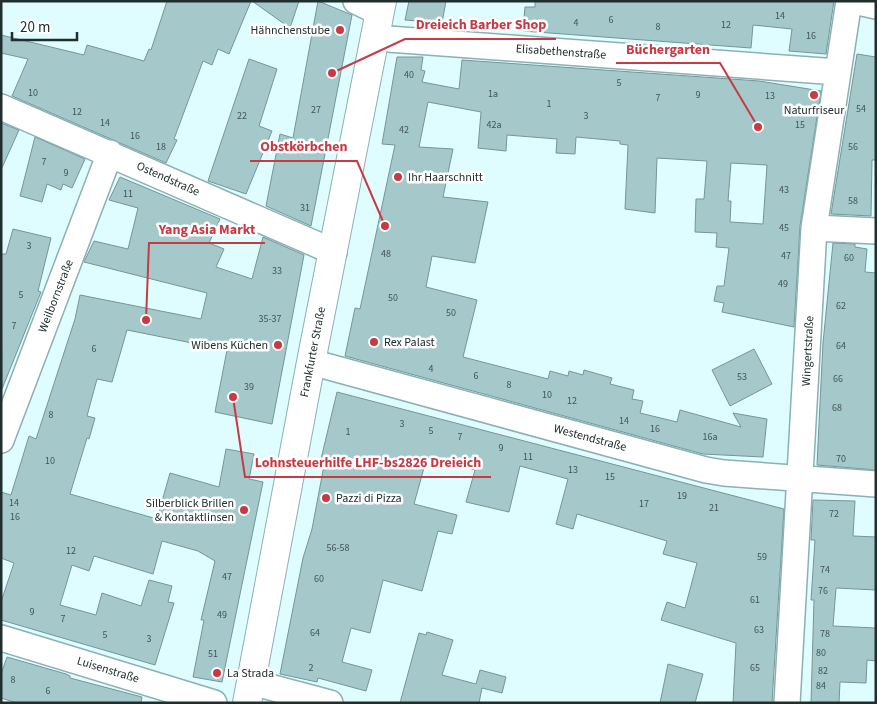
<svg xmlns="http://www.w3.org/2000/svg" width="877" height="704" viewBox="0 0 877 704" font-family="'Source Sans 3',sans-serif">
	<rect width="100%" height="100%" fill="#dffcfe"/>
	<path fill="#a5c9cb" stroke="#749698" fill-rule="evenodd" d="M167,1H251L229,54L218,49L212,65L203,61L174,139L177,140L166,163L12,96L28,59L1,53V35L84,55L87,45L144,61L149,49L151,50Z
		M252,1H299L290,28Z
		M318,1L352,15L311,226L266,206L280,134L293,138Z
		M409,1H446L442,23L405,20Z
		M535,1H834L826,54L789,51L792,29L753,25L751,48L523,31L525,7H535Z
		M857,54L876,57V160H872L871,216L831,214Z
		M397,57H423L421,70L425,71L422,82L459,89L462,60L759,81L821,91L800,226L794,327L722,312L724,303L714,301L717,286H724L729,248L716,247L717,233L695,232L696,199H704L707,161L657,158L655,213L625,209L628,145L620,144V141L576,137L575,154L556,153L557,139L507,135L506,151L478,148L481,112L428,102L419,147L453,149L443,197L488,202L475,263L432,256L426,287L477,300L463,357L548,379L550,371L568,376L569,371L583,375L584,370L612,378L610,384L634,390L632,399L643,401L640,413L677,422L680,410L741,427L733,413L767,419L763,457L703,454L345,356L355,308L360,309L395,145L382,144ZM731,163L767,165L763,224L730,222L731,201H728Z
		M249,59L277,69L259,126L272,131L246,194L208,181Z
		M1,123L19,130L1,170Z
		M35,137L85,159L72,188L63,184L61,190L47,184L42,202L20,196Z
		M120,177L220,219L209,243L224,249L216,267L252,279L263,237L304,255L272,424L215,412L227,350L127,330L112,382L97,379L87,416L95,418L89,439L87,438L70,494L157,519L170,473L219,487L226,449L254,454L249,479L263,482L222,682L193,677L204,620H201L215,561L198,551L162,541L153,574L94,556L89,571L72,565L60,605L96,615L102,593L141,606L149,580L172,586L168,602L174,603L155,665L1,620V602L14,563L1,558V492L11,495L29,436L36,439L75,319L80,295L201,319L207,293L84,262L94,241L128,249L138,208L109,200Z
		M13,229L51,238L38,291L41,292L2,389L1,254H6Z
		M833,243L855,244V247L867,249L865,272L876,273V470L817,465L823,343Z
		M754,349L772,384L730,406L712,370Z
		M337,392L784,509L772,703H733L736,643L661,620L667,602L685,608L697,563L663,554L667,541L577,514L573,529L556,524L568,479L520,466L509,512L466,502L475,470L427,457L414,504L457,515L452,534L438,531L422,591L383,580L370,633L351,628L342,662L372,670L366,691L318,678L317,682L280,674L303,558L312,529L325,460L321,459Z
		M813,500L855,501L853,536L876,537V590L836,588L833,626L876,628V661L867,660L866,683L840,682L839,703H811L814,600H811L815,540H811Z
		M427,632L453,640L442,675L476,684L480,670L506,677L502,693L482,688L479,703H400L419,633L426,635Z
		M7,657L66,674L70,676V678L142,697L141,703H17L1,698V674Z
		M668,664L703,674L695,703H660Z"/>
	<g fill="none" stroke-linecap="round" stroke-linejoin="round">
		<g stroke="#8db0b2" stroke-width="28">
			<path id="minor" d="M356,1L380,13
				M854,1L876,6
				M375,38L838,72
				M1,107L334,252
				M814,228L876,231
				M311,362L706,470L724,473L876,484
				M1,440L110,153
				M1,638L214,703
				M251,682L330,703
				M787,703L814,228L849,1"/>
		</g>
		<g stroke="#8db0b2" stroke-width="30">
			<path id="tertiary" d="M247,703L311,362L382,1"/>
		</g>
		<use href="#minor" stroke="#fff" stroke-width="25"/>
		<use href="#tertiary" stroke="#fff" stroke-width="28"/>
	</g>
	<g fill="#c93943" stroke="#fff" stroke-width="2">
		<circle cx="340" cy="30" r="5"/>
		<circle cx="814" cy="95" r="5"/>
		<circle cx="398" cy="177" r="5"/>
		<circle cx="374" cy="342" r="5"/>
		<circle cx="278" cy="345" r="5"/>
		<circle cx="326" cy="498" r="5"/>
		<circle cx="244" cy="510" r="5"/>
		<circle cx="217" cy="673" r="5"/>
	</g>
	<g text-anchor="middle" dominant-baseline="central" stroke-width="5" stroke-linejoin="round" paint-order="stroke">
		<g font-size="10" fill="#415555">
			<text x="780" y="16">14</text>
			<text x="611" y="20">6</text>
			<text x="576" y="23">4</text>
			<text x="726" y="25">12</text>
			<text x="658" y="27">8</text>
			<text x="811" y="36">16</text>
			<text x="409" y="75">40</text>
			<text x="619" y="83">5</text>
			<text x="33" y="93">10</text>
			<text x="493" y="94">1a</text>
			<text x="698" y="95">9</text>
			<text x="770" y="96">13</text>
			<text x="658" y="98">7</text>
			<text x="549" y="104">1</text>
			<text x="861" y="109">54</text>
			<text x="316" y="110">27</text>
			<text x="77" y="112">12</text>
			<text x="242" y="116">22</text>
			<text x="586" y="116">3</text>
			<text x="105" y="123">14</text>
			<text x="494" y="125">42a</text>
			<text x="800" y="125">15</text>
			<text x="404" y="130">42</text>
			<text x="135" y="136">16</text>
			<text x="161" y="147">18</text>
			<text x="853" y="147">56</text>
			<text x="44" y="162">7</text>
			<text x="66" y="173">9</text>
			<text x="784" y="190">43</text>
			<text x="128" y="194">11</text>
			<text x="853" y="201">58</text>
			<text x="305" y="208">31</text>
			<text x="784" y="228">45</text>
			<text x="29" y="246">3</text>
			<text x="386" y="254">48</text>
			<text x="786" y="256">47</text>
			<text x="849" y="258">60</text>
			<text x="277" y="271">33</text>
			<text x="783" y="284">49</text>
			<text x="21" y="295">5</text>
			<text x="393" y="298">50</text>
			<text x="841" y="306">62</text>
			<text x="451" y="313">50</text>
			<text x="270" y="319">35-37</text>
			<text x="14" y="326">7</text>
			<text x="841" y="346">64</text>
			<text x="94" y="349">6</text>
			<text x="431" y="369">4</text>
			<text x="476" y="376">6</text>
			<text x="742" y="377">53</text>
			<text x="838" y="379">66</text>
			<text x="509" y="385">8</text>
			<text x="249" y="387">39</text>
			<text x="547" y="395">10</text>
			<text x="572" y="401">12</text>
			<text x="837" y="408">68</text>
			<text x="51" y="415">8</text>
			<text x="624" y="421">14</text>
			<text x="402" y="424">3</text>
			<text x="655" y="429">16</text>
			<text x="431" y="431">5</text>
			<text x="348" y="432">1</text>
			<text x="460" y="437">7</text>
			<text x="710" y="437">16a</text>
			<text x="501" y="448">9</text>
			<text x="528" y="457">11</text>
			<text x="841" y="459">70</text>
			<text x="50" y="461">10</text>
			<text x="573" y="470">13</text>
			<text x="610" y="477">15</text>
			<text x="682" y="496">19</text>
			<text x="14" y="503">14</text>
			<text x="644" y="504">17</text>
			<text x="714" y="508">21</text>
			<text x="834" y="514">72</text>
			<text x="15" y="517">16</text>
			<text x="338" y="548">56-58</text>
			<text x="71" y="551">12</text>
			<text x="762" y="557">59</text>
			<text x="825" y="570">74</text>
			<text x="227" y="577">47</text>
			<text x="319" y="579">60</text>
			<text x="823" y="591">76</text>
			<text x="755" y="600">61</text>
			<text x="32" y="612">9</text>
			<text x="222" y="615">49</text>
			<text x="63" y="619">7</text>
			<text x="759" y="630">63</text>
			<text x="315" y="633">64</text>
			<text x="825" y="634">78</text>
			<text x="105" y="635">5</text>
			<text x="149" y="639">3</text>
			<text x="821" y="653">80</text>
			<text x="213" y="654">51</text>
			<text x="311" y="668">2</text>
			<text x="755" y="668">65</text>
			<text x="823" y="671">82</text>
			<text x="13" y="680">8</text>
			<text x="821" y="686">84</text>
			<text x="48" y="691">6</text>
		</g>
		<g font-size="12" fill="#202e2e" stroke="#fff" text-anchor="start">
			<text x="330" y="30" text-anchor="end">Hähnchenstube</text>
			<text x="814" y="110" text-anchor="middle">Naturfriseur</text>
			<text x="408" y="177">Ihr Haarschnitt</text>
			<text x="384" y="342">Rex Palast</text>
			<text x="268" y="345" text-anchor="end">Wibens Küchen</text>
			<text x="336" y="498">Pazzi di Pizza</text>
			<text x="234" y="503" text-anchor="end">Silberblick Brillen<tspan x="234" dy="14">&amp; Kontaktlinsen</tspan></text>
			<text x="227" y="673">La Strada</text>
		</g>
		<g font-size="12" fill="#202e2e" stroke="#fff">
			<text transform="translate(561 52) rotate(4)">Elisabethenstraße</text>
			<text transform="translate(168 179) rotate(24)">Ostendstraße</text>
			<text transform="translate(56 296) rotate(-69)">Weilbornstraße</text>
			<text transform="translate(808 351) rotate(-87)">Wingertstraße</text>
			<text transform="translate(313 352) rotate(-79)">Frankfurter Straße</text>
			<text transform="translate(590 438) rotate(15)">Westendstraße</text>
			<text transform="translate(108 670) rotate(17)">Luisenstraße</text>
		</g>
	</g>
	<path fill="none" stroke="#c93943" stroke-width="2" d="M332 73L405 39H556M758 127L720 63H616M385 226L357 161H250M146 320L149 243H265M233 397L245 477H491"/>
	<g fill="#c93943" stroke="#fff" stroke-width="2">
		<circle cx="332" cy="73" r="5"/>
		<circle cx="758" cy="127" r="5"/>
		<circle cx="385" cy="226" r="5"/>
		<circle cx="146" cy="320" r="5"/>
		<circle cx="233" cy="397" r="5"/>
	</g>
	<g font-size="14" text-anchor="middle" font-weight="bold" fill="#c93943" stroke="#fff" stroke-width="5" stroke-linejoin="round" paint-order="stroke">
		<text x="481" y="29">Dreieich Barber Shop</text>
		<text x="668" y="54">Büchergarten</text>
		<text x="304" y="151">Obstkörbchen</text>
		<text x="207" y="234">Yang Asia Markt</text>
		<text x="368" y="467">Lohnsteuerhilfe LHF-bs2826 Dreieich</text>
	</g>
	<rect width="877" height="704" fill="none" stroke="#202e2e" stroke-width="5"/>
	<path d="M12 32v8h65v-8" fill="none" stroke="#202e2e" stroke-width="2.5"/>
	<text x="20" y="32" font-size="15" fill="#202e2e" stroke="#ffffff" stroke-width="4" paint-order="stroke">20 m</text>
</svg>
